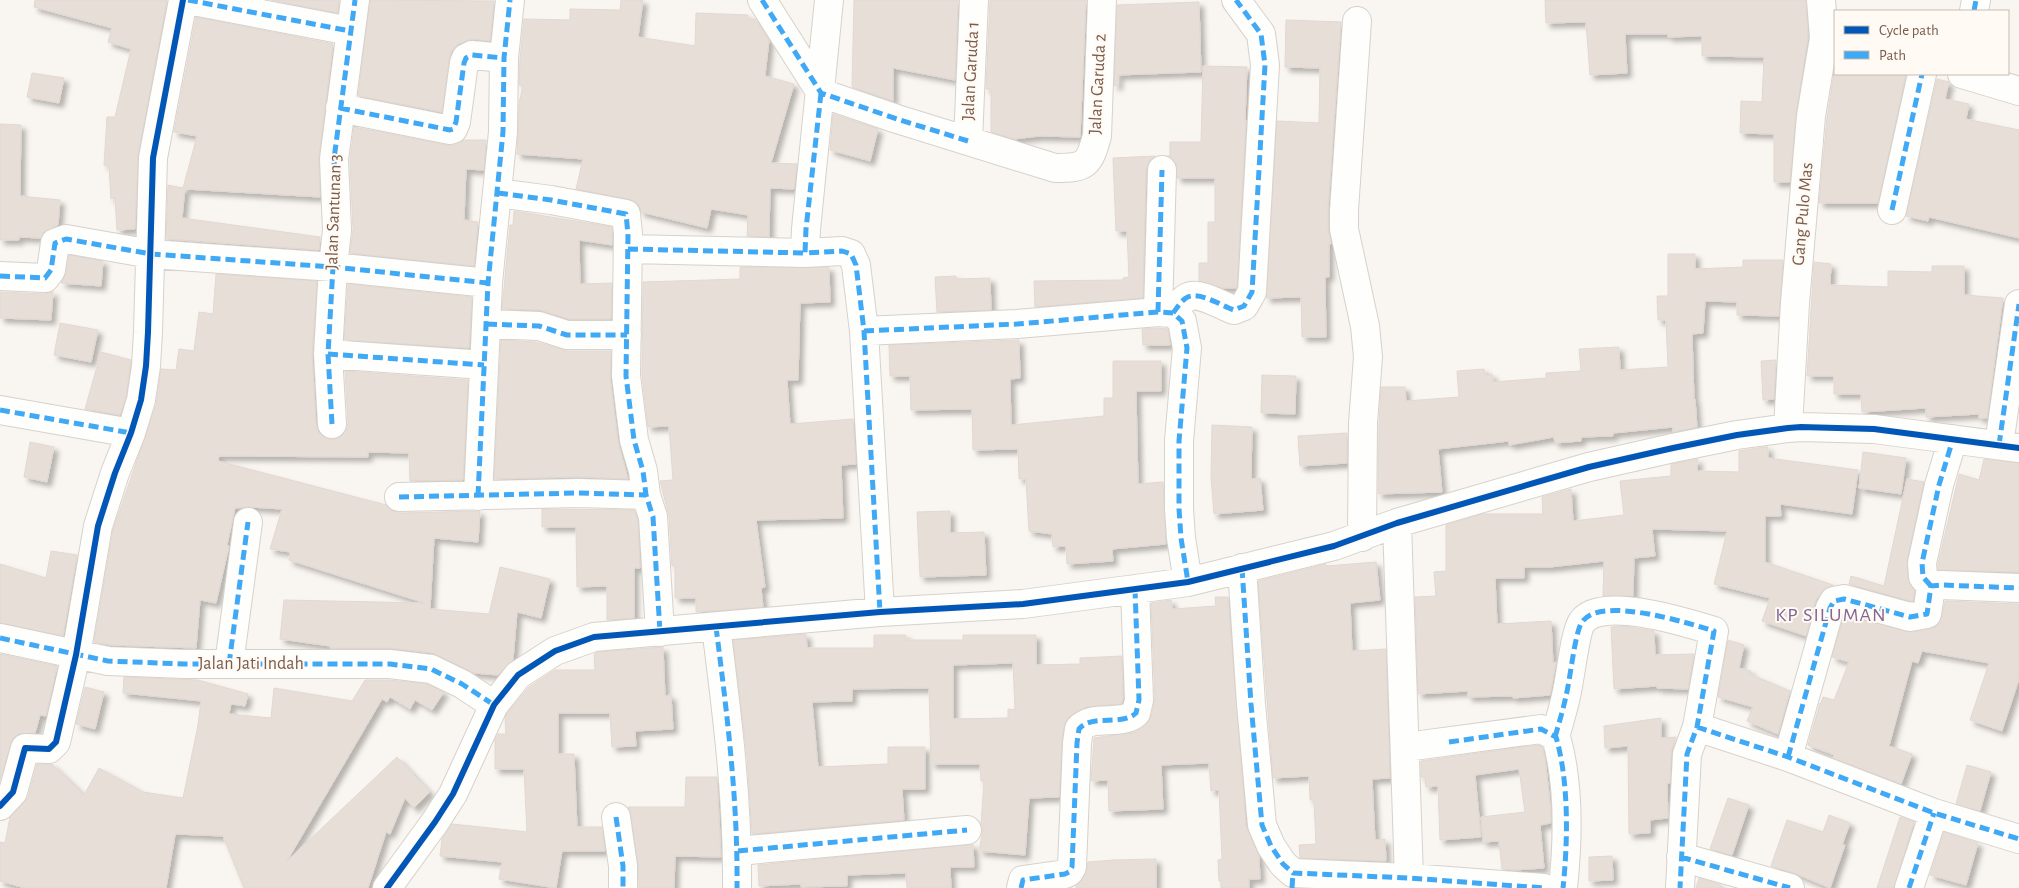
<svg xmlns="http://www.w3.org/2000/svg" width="2019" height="888" viewBox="0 0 2019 888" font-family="'Alegreya Sans',sans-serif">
	<defs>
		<filter id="shadow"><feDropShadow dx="4.5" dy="4.5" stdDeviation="2.5" flood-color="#0004"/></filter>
	</defs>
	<rect width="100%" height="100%" fill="#f9f5f0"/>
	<path fill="#e6ded7" stroke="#e2d8d2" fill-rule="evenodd" filter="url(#shadow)" d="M35,0H167L138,155L135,229L117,230L115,198L111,199L109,166L104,165L107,117H115L131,49L108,42L112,28L34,7Z
		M271,0H339L338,13Z
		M370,0L494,1L490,41L473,39L466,41L458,44L451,52L449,61L442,112L358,96Z
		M621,0H643L638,37L695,46L696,13L748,15V19H755L769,40L765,76L794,84L771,163L797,164L794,189L770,188L769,237L747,236L748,215L711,209L707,228L641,212L638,204L629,199L576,189L583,159L517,154L519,103L523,86L519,85L520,59L524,19L570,20V9L620,10Z
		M854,0H958L955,80L893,68V101L852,87Z
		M990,0H1086L1080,137L1039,136L1014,139L991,132V89H986Z
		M1545,0H1806L1808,37L1796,114L1790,182H1774V134L1740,133L1741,101L1762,102L1764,57L1702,56V36L1668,37V34H1625L1627,73L1590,75L1586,22L1546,23Z
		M1199,2L1201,72L1118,75V85L1114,86L1117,5Z
		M196,17L333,44L319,157L320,197L185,189L182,218L320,237L319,250L166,239L168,185L183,188L197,136L174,132Z
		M1286,20L1341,22L1328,209V229L1331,244H1329V277H1325L1326,337H1302L1301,297L1266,298L1277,121L1319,123L1320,68L1285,67Z
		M1203,66L1247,67L1245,120H1246L1237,288H1222L1199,281V263H1208V222H1215V178H1177L1176,163L1167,156H1170V142H1201Z
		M1835,66V74H1906L1878,203H1819L1827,118Z
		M32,73L64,78L59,103L27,97Z
		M1937,79L1949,82L1945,99L1969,104L1966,119L2019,130V238L1929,217L1928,221L1906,216Z
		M833,114L878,129L870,161L830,150Z
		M0,124L21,125L20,196L60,200L58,225L43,233L41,238L19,237V240H0Z
		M354,127L447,145H455L464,140H486L484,170L466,169L464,220L478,222L474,266L350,253L353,229L350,160Z
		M1155,156L1149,161L1146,170L1143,298L1035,307L1034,281L1123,280V278L1129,277L1127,231H1116L1113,158Z
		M514,211L612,227V245L579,240L580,284L612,283L611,319H569L540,310L502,309L510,225H513Z
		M1668,254H1695V269L1743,267V260H1783L1779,316L1737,315V302L1705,301L1703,333L1692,334L1694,399H1695L1697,427L1673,432V427L1613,433V436L1581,437V441L1555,443L1554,437L1509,445V441L1438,449L1442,492L1378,494L1379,424L1381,387H1405L1406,401L1459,397L1457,371L1484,369L1485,375L1492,374L1493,382L1546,378V373L1581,371L1579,349L1619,347L1620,370L1668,367L1666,320H1658L1657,296H1668Z
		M69,255L103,261L101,286L61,283L66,273Z
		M1814,262L1831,264L1830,285L1888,287V271L1932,272V266H1964V295L2003,298L1987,418H1979V414L1926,417V408L1862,412L1861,394H1834V376H1807Z
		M740,267H829L830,302L800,303L798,380H787L790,424L853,419L856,464L841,465L843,518L756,520L765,587L761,588L763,607L696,612V598H675V566H672L669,516L660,481L673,480L669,426L648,427L642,375L643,282L740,279Z
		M216,274L317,281L312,355L316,425L319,433L325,438L333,440L340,437L346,431L348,423L345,371L468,380L463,480L410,481L409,453L368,452V457L219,456L218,461L386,505L391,510L399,513L480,511L478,542L434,538L430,609L489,614L500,567L550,579L541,618L517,612L513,660L498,675L474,673L433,653L390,648H330V646L280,639L284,600L425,603L289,560L290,552L270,549L282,509L250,507L235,508L227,545L229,546L216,603L200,600L196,648L110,645L94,642L113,530L156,405L161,369L176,370L179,349L194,351L199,312L213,314Z
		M956,276V279L990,278L991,310L937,312L935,277Z
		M348,284L472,297L469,348L344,340Z
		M53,291L51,320L0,318V292L44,294Z
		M60,323L98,330L91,362L54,355Z
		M1158,328L1168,329L1170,345H1143L1142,329Z
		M501,340L536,342L567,351H611L610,378L618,442L628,479L579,477L494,479Z
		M1019,340L1020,378L1010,379L1011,425L1104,416V398H1113V361H1161V391H1136L1138,484L1163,482L1166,544L1112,549L1113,561L1067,564L1066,546L1053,547L1052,534L1029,531L1026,479H1019L1018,449L973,450L972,409L911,410L910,376H890L889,345Z
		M101,352L131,360L126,397L120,415L85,409Z
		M1776,360L1774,399L1763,400L1761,361Z
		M1262,375L1296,376L1295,414L1261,413Z
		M1212,425L1252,427L1251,479L1260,478L1263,510L1214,514L1211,477Z
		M1347,433V463L1300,466L1298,436Z
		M30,442L54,447L47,482L24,477Z
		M1764,447H1768V458L1858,470L1852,514L1780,504L1781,516H1765V562L1833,585L1825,589L1816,600L1806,636L1762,621L1770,598L1714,584L1727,531L1652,529L1655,556L1634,558L1633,596H1603L1604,561L1550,567H1524V578H1495L1497,624L1551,621L1553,663L1556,662L1550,695L1513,698V696L1468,697V691L1418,694L1415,597L1436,596L1434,572L1446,571V525L1483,514H1543L1542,497L1571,489L1573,521L1624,515L1620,481L1671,476V464L1698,459L1697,471L1739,472V451Z
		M1863,452L1906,458L1901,494L1859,488Z
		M1984,459L2019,463V572L1938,570V564L1959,474L1979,480Z
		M1907,479L1924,482L1907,560L1908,579L1915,591L1913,601H1911L1849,584L1851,576L1884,586Z
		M542,509L634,510L638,520L640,568H634V618L607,620V586L577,587L576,527H542Z
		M950,511V533L984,532L986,575L920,577L917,512Z
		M51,551L77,555L63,636L0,623V564L46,578Z
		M1376,562L1380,600L1350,603L1352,651L1386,649L1390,778L1372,779L1375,840L1385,839L1386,861L1300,858L1299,845L1316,844L1314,800H1310L1309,776L1273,778L1258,581L1326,564V566Z
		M1215,597H1228L1246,826L1259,856L1260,879H1249V888H1221V881H1219L1218,860L1222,859L1219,790L1211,791L1209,763L1161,765L1163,809L1109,811L1108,780L1091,781L1094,738L1135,732L1145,726L1151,717L1155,699L1151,603L1171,600L1172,609L1216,606Z
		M1945,601L2019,604V679L2002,731L1970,720L1989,663L1922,651L1918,663L1912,661L1889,746L1912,754L1901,784L1833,758L1834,755L1808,745L1820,703H1821L1823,697L1834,700L1849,662L1832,657L1844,615L1913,632L1930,629L1938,625L1942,616Z
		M1624,626L1654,631L1655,655L1694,654L1688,689L1657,688V686L1614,689L1611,627Z
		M806,634L807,648H874V635H906V640H963V635H1036V665L1080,664V658L1122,656L1123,698L1122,703L1120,704L1086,707L1069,717L1064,727L1062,741L1059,797L1029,798L1025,855L979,851L983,829L981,824L984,781H981L980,764H931L929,688L852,689V701L812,702L818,767L888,764V747H925V789H902L904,820L752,834L747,756L733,640ZM1013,663L1015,710L1008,709V718L953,719V665Z
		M1728,640L1744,645L1739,668L1751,671L1750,674L1790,691L1778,734L1747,721L1753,707L1718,697Z
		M663,647L665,696L671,695L673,729L635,731L636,746L612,747L610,713H558V754H574L577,827H602L605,851H562L556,888L499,879L502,862L440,856L442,839L452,824L527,832L524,769H495V740L498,734H506L505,717L507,713L529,687L555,670H595L594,654L597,652Z
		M0,654L57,666L46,716L40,715L35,733L19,734L13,738L0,780Z
		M124,677L198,680L248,694L245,706L231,704L229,714L271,718L274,688L352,701L365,680H389L427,684L444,692L432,710L415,700L410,709L390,697L387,702L382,699L287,861L397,757L430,792L414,808L405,798L390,834L386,832L368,888H244L223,836L176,834L175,835L166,888H25L0,881V842L5,843L10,817L28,797L37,764H52L84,795L99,768L143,792L183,798L198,725L201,701L123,693Z
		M85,687L104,692L95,729L76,724Z
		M1661,718V738L1676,737L1671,753L1670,783H1667L1668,818L1650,820V833L1629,834L1628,746L1605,748L1604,726Z
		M1538,745L1542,747L1545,758L1551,812V823L1540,825L1544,868L1515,870L1502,869L1499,841L1483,842L1481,817L1525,812L1519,769L1475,775L1481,837L1440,840L1438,786L1426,787L1425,777H1421V761Z
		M1967,765L1991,772L1980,811L1956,804Z
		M686,777H717L721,857L675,856L674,888H639L638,864L631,815L628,807H685Z
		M1728,798L1749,805L1732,855L1710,849Z
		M1829,815L1850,823L1842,845H1845L1830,888L1794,873L1771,866L1787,820L1823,832Z
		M1900,817L1914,822L1894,888H1877Z
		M1944,832L1978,843L1966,885L1930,875Z
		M973,844L974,867H950L951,888H907L906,873L847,875V886L801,887V884L759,886L758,865Z
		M1612,856L1613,880L1589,881V857Z
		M1156,859V888H1076V886L1085,875L1088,862L1113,860Z
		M1699,878L1721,885L1720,888H1696Z"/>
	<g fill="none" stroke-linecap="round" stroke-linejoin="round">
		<g stroke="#d7d1cb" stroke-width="30">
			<path id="minor" d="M188,0L350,31
				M762,0L821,93L897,119L1055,168C1086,168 1089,165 1097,136L1102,0
				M829,0L806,229L805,253L842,251L851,254L856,265L864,331L880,612
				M1974,11L1976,0
				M1357,21L1344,210V229L1365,326L1368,357L1363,423L1362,537
				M1962,74L2019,91
				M340,108L450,130L453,129L456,122L464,63L466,58L472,55L504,58
				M968,141L974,0
				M498,193L551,200L626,214L628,234L626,376L634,440L643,471L646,495L653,517L660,632
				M1892,210L1922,74
				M628,249L805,253
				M0,276L45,278L51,270L55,243L66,239L151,254L333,267L488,283
				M1158,312L1162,170
				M1173,313C1177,308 1181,301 1186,298C1198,290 1222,306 1234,310L1244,306L1252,292L1265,65L1261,34L1236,0
				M487,324L539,326L567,335H627
				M864,331L1017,324L1158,312L1173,313L1182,321L1187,348L1179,441V509L1181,538L1188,582
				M328,354L484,365
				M0,410L131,433
				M332,424L328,354L333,267L337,230L334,159L355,0
				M1788,428L1795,303L1811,116L1824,38L1821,0
				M1999,445L2019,304
				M478,496L488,283L503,132L504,58L510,0
				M399,497L579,493L646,495
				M1397,523L1409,878
				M1242,568L1251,704L1262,825L1271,846L1283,864L1293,873L1409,878L1544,888
				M1931,586L1923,577L1922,563L1939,485L1953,439
				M716,627C727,713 738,801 737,888
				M0,638L108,661L184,664H390L431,669L462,684L494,705
				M229,664L248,522
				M1697,727L1788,757L1934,813L2019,839
				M1555,737C1559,723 1563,710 1566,696C1570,681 1575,631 1582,622C1600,595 1688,623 1714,631L1697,727L1687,754L1680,888
				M1406,747L1541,729L1556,737C1569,782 1568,841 1563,888
				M1788,757L1830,608L1834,601L1844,599L1910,617L1927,614L1931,586L1941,585L2019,588
				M0,806L13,792L25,748L49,749L56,742L76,655L98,526L115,473L131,433L141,400L146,366L148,332L153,158L183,0
				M616,817L623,866V888
				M738,851L967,830
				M1681,857L1790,888
				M387,888L435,822L453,794L494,705L518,675L555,651L594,637L880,612L1023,604L1188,582L1334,546L1397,523L1589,467L1673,448L1737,435L1788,428L1801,427L1874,429L2019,448
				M1021,888L1023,880L1065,874L1069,872L1072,867L1077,743L1079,729C1093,713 1121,727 1136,713L1139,700L1135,589
				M1909,888L1934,813"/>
		</g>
		<use href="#minor" stroke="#fefefd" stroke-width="28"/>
		<path stroke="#3fa9f5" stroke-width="5" stroke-dasharray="10 5" stroke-linecap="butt" d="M188,0L350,31
			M762,0L821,93L897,119L968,141
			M1974,11L1976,0
			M821,93L806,229L805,253L842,251L851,254L856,265L864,331L880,612
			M340,108L450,130L453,129L456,122L464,63L466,58L472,55L504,58
			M498,193L551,200L626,214L628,234L626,376L634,440L643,471L646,495L653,517L660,632
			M1892,210L1922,74
			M628,249L805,253
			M0,276L45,278L51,270L55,243L66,239L151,254L333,267L488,283
			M1158,312L1162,170
			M1173,313C1177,308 1181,301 1186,298C1198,290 1222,306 1234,310L1244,306L1252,292L1265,65L1261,34L1236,0
			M487,324L539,326L567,335H627
			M864,331L1017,324L1158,312L1173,313L1182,321L1187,348L1179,441V509L1181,538L1188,582
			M328,354L484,365
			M0,410L131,433
			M332,424L328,354L333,267L337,230L334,159L355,0
			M1999,445L2019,304
			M478,496L488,283L503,132L504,58L510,0
			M399,497L579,493L646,495
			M1242,568L1251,704L1262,825L1271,846L1283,864L1293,873L1409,878L1544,888
			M1931,586L1923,577L1922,563L1939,485L1953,439
			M716,627C727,713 738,801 737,888
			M0,638L108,661L184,664H390L431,669L462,684L494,705
			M229,664L248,522
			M1697,727L1788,757L1934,813L2019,839
			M1555,737C1559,723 1563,710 1566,696C1570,681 1575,631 1582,622C1600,595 1688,623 1714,631L1697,727L1687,754L1680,888
			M1449,742L1541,729L1556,737C1569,782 1568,841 1563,888
			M1788,757L1830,608L1834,601L1844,599L1910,617L1927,614L1931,586L1941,585L2019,588
			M616,817L623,866V888
			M738,851L967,830
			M1681,857L1790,888
			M1021,888L1023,880L1065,874L1069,872L1072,867L1077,743L1079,729C1093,713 1121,727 1136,713L1139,700L1135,589
			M1292,888L1293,873
			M1909,888L1934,813"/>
		<g stroke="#fffaf3" stroke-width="9">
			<path id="cycleway" d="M0,806L13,792L25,748L49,749L56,742L76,655L98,526L115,473L131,433L141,400L146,366L148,332L153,158L183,0
				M387,888L435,822L453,794L494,705L518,675L555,651L594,637L880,612L1023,604L1188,582L1334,546L1397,523L1589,467L1673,448L1737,435L1788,428L1801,427L1874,429L2019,448"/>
		</g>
		<use href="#cycleway" stroke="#0057b8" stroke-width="6"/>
	</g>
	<g text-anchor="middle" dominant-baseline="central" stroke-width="4" stroke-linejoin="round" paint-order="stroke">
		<g font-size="18" fill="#7a5c4d" stroke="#fffaf3">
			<text transform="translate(971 71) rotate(-87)">Jalan Garuda 1</text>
			<text transform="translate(1098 84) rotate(-87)">Jalan Garuda 2</text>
			<text transform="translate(334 212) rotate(-88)">Jalan Santunan 3</text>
			<text transform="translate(1803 214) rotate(-85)">Gang Pulo Mas</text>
			<text x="251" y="664">Jalan Jati Indah</text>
		</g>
		<g font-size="20" letter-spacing="1" fill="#846695" stroke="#fffaf3">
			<text x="1831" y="615">KP SILUMAN</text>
		</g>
	</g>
	<rect x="1834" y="10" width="175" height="65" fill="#fffaf3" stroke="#cabbb1"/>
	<rect x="1844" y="26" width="25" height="8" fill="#0057b8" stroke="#cabbb1"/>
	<text x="1879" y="35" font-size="15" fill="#7a5c4d">Cycle path</text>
	<rect x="1844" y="51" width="25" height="8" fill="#3fa9f5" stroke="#cabbb1"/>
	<text x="1879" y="60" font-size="15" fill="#7a5c4d">Path</text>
</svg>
